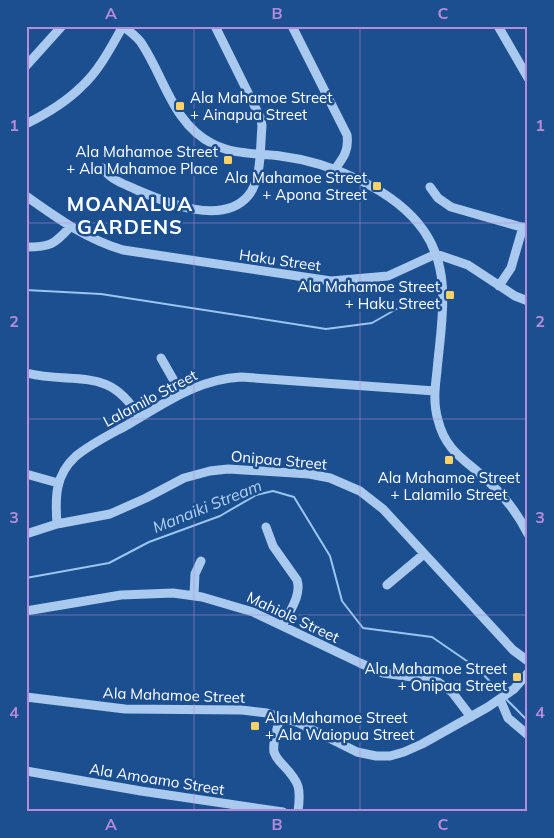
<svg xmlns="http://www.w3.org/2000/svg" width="554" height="838" viewBox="0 0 554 838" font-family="Mulish,sans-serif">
	<rect width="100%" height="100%" fill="#1b4f8f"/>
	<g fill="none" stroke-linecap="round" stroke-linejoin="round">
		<path stroke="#9cc4f0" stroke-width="2" d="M26,290L101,294L326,329L372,323L400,307H430
			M26,578L109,563L149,542L220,516L256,495L273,491L294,497L330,556L342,601L363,628L432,637L477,668L502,694
			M505,698L528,721"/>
		<path stroke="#a9c9ee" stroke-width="9" d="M123,26C130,32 138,37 142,44C165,79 173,124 213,144C234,155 257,153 280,156C329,162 395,189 424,231C453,273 441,323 437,371C435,387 433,403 438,420C446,453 468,461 489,482C505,497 518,514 528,534
			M292,26L347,135C349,150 344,157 335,169
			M498,26L528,78
			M26,66L62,26
			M26,124C46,114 65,103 81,87C99,71 111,47 123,26
			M103,168C110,180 125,184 137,190C167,203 222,226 248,196C262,180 260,147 262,126L261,119L215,26
			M430,187L438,198L451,207L528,229
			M26,196C57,218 86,239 123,250L331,281L388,276L436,254L468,265L515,296L528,301
			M26,247C50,247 54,245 70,227
			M499,286L511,268L523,227
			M161,358L181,393
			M26,373C75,385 109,365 139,417
			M26,474L58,483
			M57,524C55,497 55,475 76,456C92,443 111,434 129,424C165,403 198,379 241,377L435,391
			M266,527L273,546L297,580C302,595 289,612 283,625
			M26,534L57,524L110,514L146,498L184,478L210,471L228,469L309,474L330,478L360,491L383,509L513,650L528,661
			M387,585L424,554
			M194,595L195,574L201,561
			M26,611L121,595L173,593L202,597L253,612L360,663L383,673L427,679L438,682L452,692L471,717
			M26,697L125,709L242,710L267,713L299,723L357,752L376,756H390L404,752L422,744L488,707L514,689L528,673
			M500,699L508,718L528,735
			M280,717C278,727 272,742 274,752C276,758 279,761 283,765C300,783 301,788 298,812
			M26,771L141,791L283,812"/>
	</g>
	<path fill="none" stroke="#b68bdc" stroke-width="1" stroke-opacity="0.55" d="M194,26V812M360,26V812M26,223H528M26,419H528M26,615H528"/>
	<g fill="#ffd166" stroke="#1b4f8f" stroke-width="2">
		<rect x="175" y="101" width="10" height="10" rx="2.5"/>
		<rect x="223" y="155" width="10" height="10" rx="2.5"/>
		<rect x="372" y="181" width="10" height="10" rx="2.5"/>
		<rect x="445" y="290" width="10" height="10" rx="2.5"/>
		<rect x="444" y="455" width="10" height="10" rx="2.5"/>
		<rect x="512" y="672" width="10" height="10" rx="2.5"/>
		<rect x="250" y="721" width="10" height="10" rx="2.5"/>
	</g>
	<g text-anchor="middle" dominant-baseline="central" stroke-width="5" stroke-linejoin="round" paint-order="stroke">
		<g font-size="15" fill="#fff" stroke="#1b4f8f" text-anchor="end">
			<text x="190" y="97" text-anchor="start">Ala Mahamoe Street<tspan x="190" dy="17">+ Ainapua Street</tspan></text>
			<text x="218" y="151">Ala Mahamoe Street<tspan x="218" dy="17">+ Ala Mahamoe Place</tspan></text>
			<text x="367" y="177">Ala Mahamoe Street<tspan x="367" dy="17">+ Apona Street</tspan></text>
			<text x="440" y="286">Ala Mahamoe Street<tspan x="440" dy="17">+ Haku Street</tspan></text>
			<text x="449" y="477" text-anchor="middle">Ala Mahamoe Street<tspan x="449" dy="17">+ Lalamilo Street</tspan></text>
			<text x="507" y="668">Ala Mahamoe Street<tspan x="507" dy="17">+ Onipaa Street</tspan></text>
			<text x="265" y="717" text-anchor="start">Ala Mahamoe Street<tspan x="265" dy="17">+ Ala Waiopua Street</tspan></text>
		</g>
		<g font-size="15" fill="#fff" stroke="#1b4f8f">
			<text transform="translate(280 260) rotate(8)">Haku Street</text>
			<text transform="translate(150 398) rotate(-28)">Lalamilo Street</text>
			<text transform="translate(279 460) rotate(5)">Onipaa Street</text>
			<text transform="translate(293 617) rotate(25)">Mahiole Street</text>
			<text transform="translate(174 695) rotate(2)">Ala Mahamoe Street</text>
			<text transform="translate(157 779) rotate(9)">Ala Amoamo Street</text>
		</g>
		<g font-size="16" font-style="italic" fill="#b5d3f5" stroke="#1b4f8f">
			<text transform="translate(207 506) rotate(-22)">Manaiki Stream</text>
		</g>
		<g font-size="20" font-weight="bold" letter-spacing="1" fill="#fff" stroke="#1b4f8f">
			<text x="130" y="203">MOANALUA<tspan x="130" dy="23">GARDENS</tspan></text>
		</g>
	</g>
	<rect width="554" height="838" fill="none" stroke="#1b4f8f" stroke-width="55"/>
	<rect x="28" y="28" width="498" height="782" fill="none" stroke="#b68bdc" stroke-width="2"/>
	<g font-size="16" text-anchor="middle" font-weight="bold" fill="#b68bdc">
		<text x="111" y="19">A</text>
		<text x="277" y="19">B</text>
		<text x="443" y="19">C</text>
		<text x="14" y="131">1</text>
		<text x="540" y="131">1</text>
		<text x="14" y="327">2</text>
		<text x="540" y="327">2</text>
		<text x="14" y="523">3</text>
		<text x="540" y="523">3</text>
		<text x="14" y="718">4</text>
		<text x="540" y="718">4</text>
		<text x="111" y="830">A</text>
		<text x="277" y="830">B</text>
		<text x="443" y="830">C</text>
	</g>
</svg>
